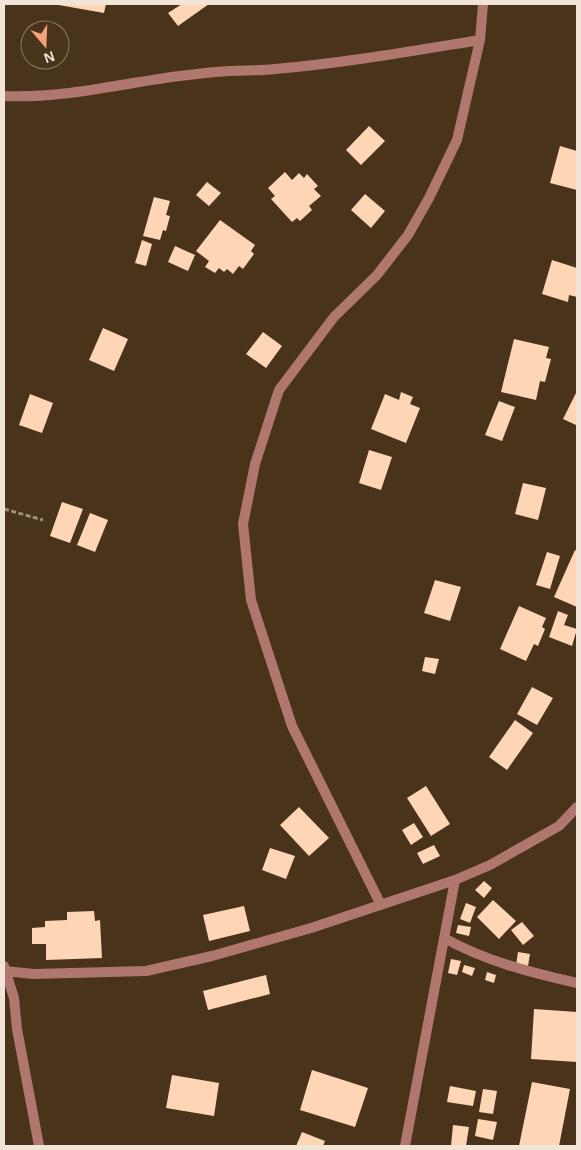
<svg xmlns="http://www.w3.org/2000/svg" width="581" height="1150" viewBox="0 0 581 1150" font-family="Helvetica,sans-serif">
	<rect width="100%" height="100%" fill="#49331b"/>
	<path fill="#fed6b6" d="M53,4H106L104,13Z
		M182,4H209L178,26L168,13Z
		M369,126L385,141L361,165L346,150Z
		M560,146L577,151V190L550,183Z
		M285,172L292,180L299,173L304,178L307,174L318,186L314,189L321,196L309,206L312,210L300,221L297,218L292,222L271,199L275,196L268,188Z
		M207,182L221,193L209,206L196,195Z
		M365,194L385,211L371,228L351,210Z
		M154,197L170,201L166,215L170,216L166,231L163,230L160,240L143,236Z
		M220,220L255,245L251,251L254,254L243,269L239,266L233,274L227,269L224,272L219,268L215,273L205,267L209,261L196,251Z
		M142,240L152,244L146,266L135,263Z
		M175,246L195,255L188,271L168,262Z
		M552,260L577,268L576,275H577V297L569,295L568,302L542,294Z
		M103,328L128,339L114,371L89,360Z
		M263,332L282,346L266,368L246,354Z
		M514,339L549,347L546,358L551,359L545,382L540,381L536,400L501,392Z
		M401,392L413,397L410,404L420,408L406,443L371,429L385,394L399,400Z
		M576,393L577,394V422L576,425L563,419Z
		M30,394L53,403L42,433L19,425Z
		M499,401L515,407L502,441L485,435Z
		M369,450L392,457L381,490L359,483Z
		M523,483L546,488L538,520L515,514Z
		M62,502L83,509L70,543L50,536Z
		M90,513L108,520L95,552L77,545Z
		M575,550L577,551V607L554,597Z
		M547,552L560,556L550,589L536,585Z
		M435,580L461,587L450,621L424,613Z
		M519,606L546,618L542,627L545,629L538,646L534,644L526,661L500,649Z
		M558,611L568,615L564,625L577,629L572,646L549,637Z
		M425,657L439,659L435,674L422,671Z
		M532,687L553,698L537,725L517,714Z
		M515,720L533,733L507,770L489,757Z
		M426,786L450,824L431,836L407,798Z
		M299,807L329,838L309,856L280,825Z
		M414,823L423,837L411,845L402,830Z
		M434,845L440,856L423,864L417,853Z
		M270,848L295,856L286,879L262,870Z
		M484,881L492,888L484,898L475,890Z
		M493,900L516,921L499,939L477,917Z
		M466,903L476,907L470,923L460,919Z
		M244,906L250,931L209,941L203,915Z
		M94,911L95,921L100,920L102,958L46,960V944H32V928L45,927V921L67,920V912Z
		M522,922L534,936L523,945L511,930Z
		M458,925L471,927L469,936L456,933Z
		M518,952L530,954L528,966L516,965Z
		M451,959L461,961L457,975L448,973Z
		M464,965L475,968L472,976L462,972Z
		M487,972L496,975L494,983L485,980Z
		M266,975L270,994L208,1010L203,991Z
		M534,1009L577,1012V1062L531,1059Z
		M312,1070L368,1088L355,1127L300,1110Z
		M172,1075L219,1083L214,1116L166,1108Z
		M532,1082L570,1089L559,1146H519Z
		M450,1086L476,1091L473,1106L447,1102Z
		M483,1089L497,1091L493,1114L479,1112Z
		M478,1119L497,1122L493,1140L475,1136Z
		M453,1125L469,1127L466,1146H451Z
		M302,1132L325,1141L323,1146H296Z"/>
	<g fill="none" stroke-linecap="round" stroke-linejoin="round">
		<path stroke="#a08e7b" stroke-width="3" stroke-dasharray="5 2.5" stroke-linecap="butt" d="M4,509L43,520"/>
		<path stroke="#b0776f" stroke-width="10" d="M4,96C63,99 122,83 180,76C196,74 213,72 229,71C244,70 259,71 275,69C344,63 412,51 480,40
			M381,905L292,726L251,600L243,524L255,464L279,390L334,317L377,275L408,235L429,198L457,140L480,40L483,4
			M444,938C485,961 532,973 577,983
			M4,966L14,998L17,1029L39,1146
			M4,971L34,974L146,971L212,956L311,928L455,880L490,865L559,826L577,807
			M405,1146L455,880"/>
	</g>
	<rect width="581" height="1150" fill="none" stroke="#f2e4d6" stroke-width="10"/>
	<g transform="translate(45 45) rotate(161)"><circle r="24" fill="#49331b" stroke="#8d7a66"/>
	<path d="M0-4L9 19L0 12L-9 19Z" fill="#f1a17c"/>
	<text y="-8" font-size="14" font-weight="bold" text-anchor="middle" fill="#f2e4d6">N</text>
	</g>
</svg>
